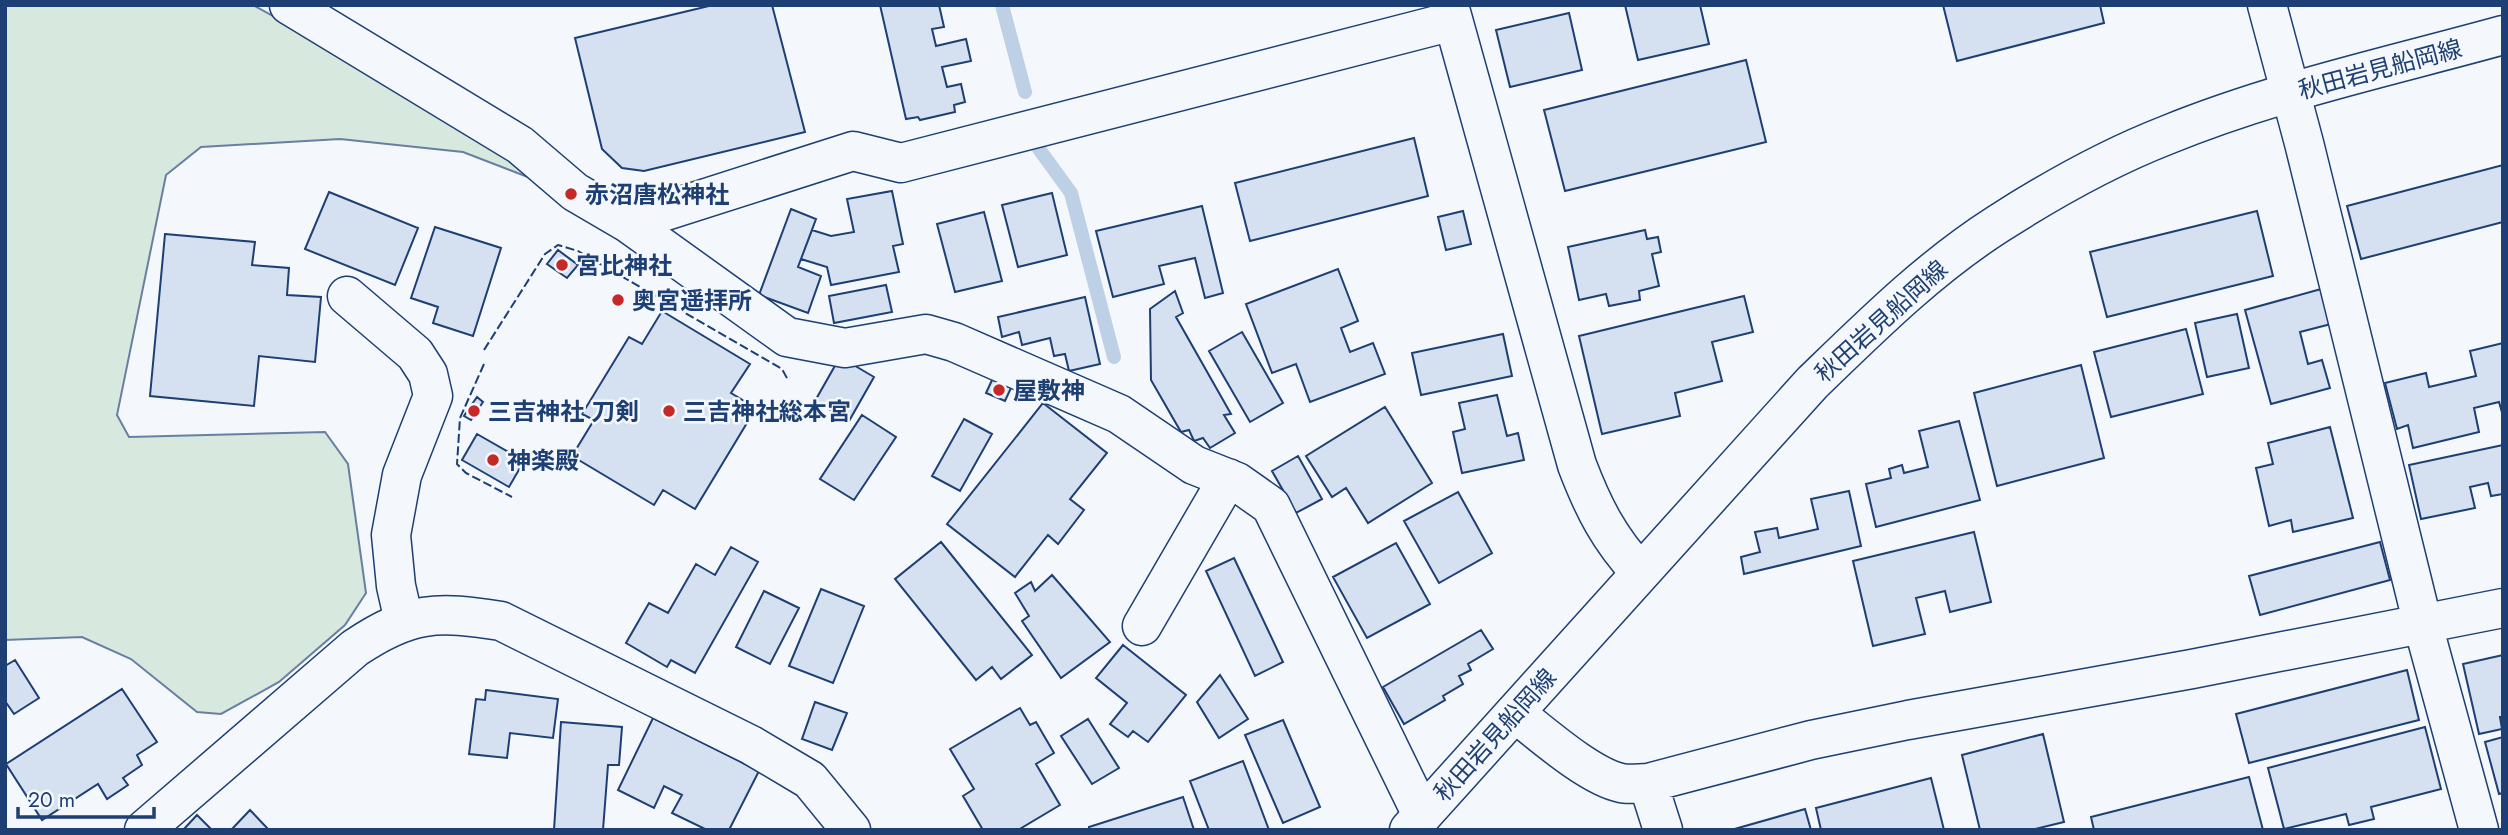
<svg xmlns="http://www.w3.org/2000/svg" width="2508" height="835" viewBox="0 0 2508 835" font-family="Jost,'Noto Sans JP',sans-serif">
	<rect width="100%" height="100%" fill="#f4f7fb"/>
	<path fill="#d7e8df" stroke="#687fa3" stroke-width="2" d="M5,5H253L518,150L541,182L463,152L340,139L201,147L166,175L117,415L129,437L325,432L348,464L366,593L345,625L279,682L221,714L197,712L131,659L82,637L5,640Z"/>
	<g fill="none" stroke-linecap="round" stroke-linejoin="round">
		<path stroke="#bed0e5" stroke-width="14" d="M1002,5L1025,92
			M1039,149L1071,193L1114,357"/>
	</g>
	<path fill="#d5e0f0" stroke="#1d3f73" stroke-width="2" d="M713,5H772L805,132L644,171L622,168L602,149L575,38Z
		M880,5H939L944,27L932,29L936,46L966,39L971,61L942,67L947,87L961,84L965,102L954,105L955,112L920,120L918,117L906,119Z
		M1625,5H1700L1709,44L1638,60Z
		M1943,5H2100L2104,23L1957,61Z
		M1569,13L1582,70L1510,87L1496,30Z
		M1746,60L1766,142L1565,191L1544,110Z
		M1414,138L1428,196L1250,241L1235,183Z
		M2503,165V222L2361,259L2347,206Z
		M892,191L903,244L893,246L899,272L831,285L827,267L801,259L812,230L831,236L854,232L847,199Z
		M329,192L418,228L395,285L305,249Z
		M1052,193L1067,255L1018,267L1002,205Z
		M1202,206L1223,293L1205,298L1195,258L1159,266L1164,284L1113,297L1096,231Z
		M791,209L816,219L798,267L821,276L808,313L759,295Z
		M1463,211L1471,244L1446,250L1438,217Z
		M2257,211L2273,276L2107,317L2090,252Z
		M984,212L1002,281L955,292L937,224Z
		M435,227L501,248L473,336L433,323L438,307L411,298Z
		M1645,230L1647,239L1658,237L1661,252L1652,254L1659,286L1639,291L1640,300L1609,306L1606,294L1579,300L1568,247Z
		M165,234L255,242L252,265L289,268L287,295L321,297L315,362L259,356L254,406L150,396Z
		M558,250L578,265L567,278L547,264Z
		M1338,269L1358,321L1341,328L1350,352L1373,343L1385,374L1310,402L1296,364L1272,373L1246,304Z
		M886,285L892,312L834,323L829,296Z
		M2321,289L2331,324L2300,332L2308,364L2322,360L2330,388L2271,404L2245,310Z
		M1175,291L1183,313L1176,317L1231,414L1224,415L1235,433L1210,448L1203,438L1194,441L1189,430L1181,432L1151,380L1150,309Z
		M1744,296L1753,332L1712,342L1722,381L1675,393L1680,416L1602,434L1579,336Z
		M1085,297L1100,364L1069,371L1065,354L1054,356L1050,338L1022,345L1019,332L1002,337L998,317Z
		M662,311L750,364L731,393L756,408L695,509L663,490L654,505L572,456L594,420L582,414L629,337L642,344Z
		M2237,314L2249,368L2207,377L2195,323Z
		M2186,329L2203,394L2111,417L2094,352Z
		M1242,332L1283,403L1250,422L1209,351Z
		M1503,334L1512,376L1421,395L1412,353Z
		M2503,343V416L2499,402L2474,408L2479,432L2413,448L2408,425L2397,429L2385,383L2426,373L2429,387L2476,376L2470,351Z
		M840,357L874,377L849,421L815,401Z
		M2081,365L2104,458L1997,486L1974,393Z
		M993,378L1011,388L1005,401L986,393Z
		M1497,395L1507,436L1518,433L1524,460L1462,473L1453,432L1465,429L1459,403Z
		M477,397L483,402L471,420L464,416Z
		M1043,403L1107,453L1070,499L1084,510L1058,544L1048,535L1015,577L947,524Z
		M1385,407L1432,483L1368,523L1346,488L1332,497L1306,456Z
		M862,415L896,437L854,500L820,479Z
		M964,419L992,434L960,491L932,476Z
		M1959,421L1980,500L1876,527L1866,484L1891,478L1889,469L1902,465L1904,473L1928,467L1919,431Z
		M2330,427L2353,518L2293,532L2291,520L2269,526L2256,468L2273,464L2268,443Z
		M477,434L524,461L509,487L462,460Z
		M2503,445V494L2491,496L2488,483L2470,487L2475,508L2421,519L2409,465Z
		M1298,456L1322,499L1296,513L1272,471Z
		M1849,491L1861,546L1744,574L1741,557L1760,552L1755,532L1777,528L1779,538L1818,529L1811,499Z
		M1458,492L1492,553L1439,583L1404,521Z
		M1974,532L1991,602L1950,612L1945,591L1916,598L1925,634L1873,646L1853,561Z
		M941,542L1032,655L1001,679L992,667L976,680L895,579Z
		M2380,542L2390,580L2260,615L2249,576Z
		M1396,543L1430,604L1367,638L1333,577Z
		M731,547L758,562L695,673L671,660L667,667L626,643L649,603L668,613L696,564L715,575Z
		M1234,558L1283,662L1255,676L1206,571Z
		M1052,575L1110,642L1061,678L1022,621L1029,616L1015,593L1031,582L1035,591Z
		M821,589L864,606L833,683L789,666Z
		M764,591L799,608L770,664L736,647Z
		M1481,630L1493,649L1468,664L1471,670L1459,676L1463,684L1443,696L1445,700L1404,724L1383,687Z
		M1123,645L1186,695L1148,742L1133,731L1128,737L1110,724L1127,703L1096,678Z
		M2503,655V717H2500L2502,729L2479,734L2463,664Z
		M15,660L39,698L14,714L5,701V666Z
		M2407,670L2419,720L2249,763L2236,714Z
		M1220,675L1248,719L1219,738L1197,702Z
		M122,689L157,742L137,755L142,765L123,778L128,785L107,799L98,784L42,820L6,764Z
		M486,690L558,699L553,738L510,733L507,758L469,754L476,699L485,700Z
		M815,702L847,713L832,750L802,739Z
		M1020,708L1030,725L1036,722L1054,753L1036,764L1060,805L1018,830H983L963,796L974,789L950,749Z
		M653,718L759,771L729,830H707L672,813L682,795L664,786L654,808L618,790Z
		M1088,719L1119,768L1092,784L1061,736Z
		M1283,720L1320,807L1283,823L1245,735Z
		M561,722L622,727L619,765H608L603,830H554Z
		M2425,727L2441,789L2371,807L2374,819L2349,825L2346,814L2284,829L2268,768Z
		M2043,734L2064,822L2031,830H1980L1962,755Z
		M2503,737V793L2499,794L2485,742Z
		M1243,761L1269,830H1209L1190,781Z
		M2249,777L2263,830H2094L2091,817Z
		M1931,778L1944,830H1821L1816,808Z
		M1183,797L1194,830H1089V827Z
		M1805,809L1811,830H1731Z
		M250,810L269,830H231Z
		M197,815L212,830H183Z"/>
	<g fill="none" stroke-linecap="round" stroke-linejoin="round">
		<g stroke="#1d3f73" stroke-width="41">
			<path id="minor" d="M289,5L520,145L575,192L628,223L787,337L845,348L926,334L954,342L1119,414L1194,465L1237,482L1271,506L1422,815
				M1449,5L1577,465C1593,507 1609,539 1640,572
				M2267,5L2304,143L2423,625L2479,830
				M628,223L853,151L901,163L1453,21
				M347,296L415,354L428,374L433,396L402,475L391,535L396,586L404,621
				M1142,626L1228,478
				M1515,713C1542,734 1589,776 1621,783C1629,785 1640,783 1648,783L1811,740L1908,720L2192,669L2503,608
				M1648,783L1663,830
				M144,830L355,648C410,611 437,611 501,621L751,745L810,780L851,830"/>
		</g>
		<g stroke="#1d3f73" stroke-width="41">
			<path id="major" d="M1409,830L1812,383C1871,326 1929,268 1998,224C2051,190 2108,158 2167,135C2275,91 2391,66 2503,35"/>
		</g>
		<use href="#minor" stroke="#f4f7fb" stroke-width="38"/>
		<use href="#major" stroke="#f4f7fb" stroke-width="38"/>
		<path stroke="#1d3f73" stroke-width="2" stroke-dasharray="9 3.5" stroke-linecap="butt" d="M484,350L545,254L558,245L578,251L782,369L788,380
			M484,364L460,418L457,464L466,473L512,497"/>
	</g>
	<g fill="#c62828" stroke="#f4f7fb" stroke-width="2.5">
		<circle cx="571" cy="194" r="7"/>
		<circle cx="562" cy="265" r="7"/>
		<circle cx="618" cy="300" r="7"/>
		<circle cx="999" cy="390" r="7"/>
		<circle cx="474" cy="411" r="7"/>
		<circle cx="669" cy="411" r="7"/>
		<circle cx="493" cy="460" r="7"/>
	</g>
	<g text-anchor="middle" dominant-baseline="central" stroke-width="5" stroke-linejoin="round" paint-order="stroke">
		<g font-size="24" fill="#1d3f73" stroke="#f4f7fb">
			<text transform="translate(2380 69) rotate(-15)">秋田岩見船岡線</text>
			<text transform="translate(1881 321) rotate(-42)">秋田岩見船岡線</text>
			<text transform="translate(1495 735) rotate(-48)">秋田岩見船岡線</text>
		</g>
		<g font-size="24" font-weight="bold" fill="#1d3f73" stroke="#f4f7fb" text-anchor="start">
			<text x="585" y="194">赤沼唐松神社</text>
			<text x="576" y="265">宮比神社</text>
			<text x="632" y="300">奥宮遥拝所</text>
			<text x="1013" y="390">屋敷神</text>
			<text x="488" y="411">三吉神社 刀剣</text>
			<text x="683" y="411">三吉神社総本宮</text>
			<text x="507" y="460">神楽殿</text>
		</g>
	</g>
	<rect width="2508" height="835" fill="none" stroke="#1d3f73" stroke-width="14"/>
	<path d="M18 807v10h136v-10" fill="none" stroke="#1d3f73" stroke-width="3.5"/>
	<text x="28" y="807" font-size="21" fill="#1d3f73" stroke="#f4f7fb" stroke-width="5" paint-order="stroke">20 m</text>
</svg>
